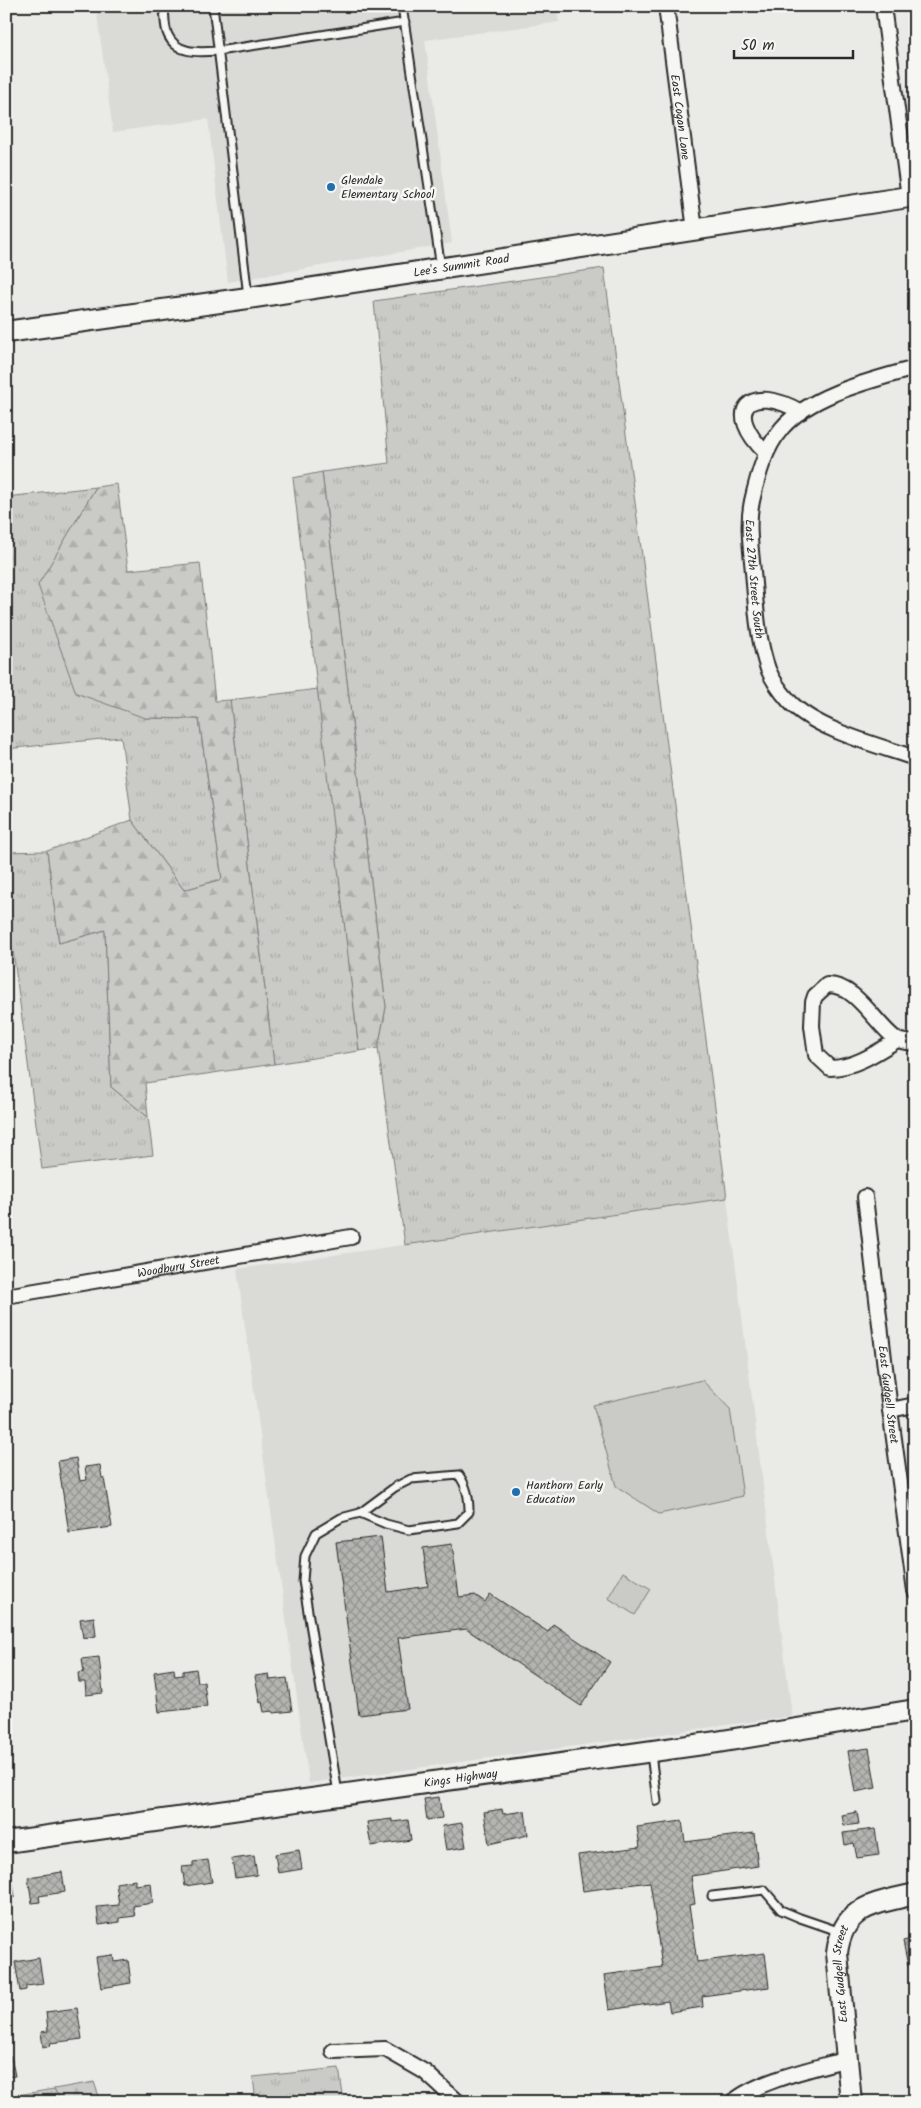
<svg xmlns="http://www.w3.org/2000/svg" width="921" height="2108" viewBox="0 0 921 2108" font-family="Kalam,sans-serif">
	<defs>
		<pattern id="grass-tufts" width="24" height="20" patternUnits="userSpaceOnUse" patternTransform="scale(1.25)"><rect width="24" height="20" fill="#cacac7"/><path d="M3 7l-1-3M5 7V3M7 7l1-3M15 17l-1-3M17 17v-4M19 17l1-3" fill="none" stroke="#aeaeab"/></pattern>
		<pattern id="forest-firs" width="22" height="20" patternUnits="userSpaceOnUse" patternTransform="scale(1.25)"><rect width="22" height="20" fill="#cacac7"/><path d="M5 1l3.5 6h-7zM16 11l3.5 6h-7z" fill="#aeaeab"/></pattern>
		<pattern id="building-cross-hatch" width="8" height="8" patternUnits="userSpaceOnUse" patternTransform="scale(1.25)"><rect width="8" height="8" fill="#b4b4b1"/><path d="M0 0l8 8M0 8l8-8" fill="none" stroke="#939390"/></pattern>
	</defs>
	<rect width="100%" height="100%" fill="#eaeae6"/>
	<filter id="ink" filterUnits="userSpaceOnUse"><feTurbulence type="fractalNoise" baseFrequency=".02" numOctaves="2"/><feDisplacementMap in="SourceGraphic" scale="10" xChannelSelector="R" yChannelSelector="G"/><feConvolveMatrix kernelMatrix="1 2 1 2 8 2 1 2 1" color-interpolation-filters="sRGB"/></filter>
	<g filter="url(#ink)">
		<path fill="#dadad6" d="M96,6H556L559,22L425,40L452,243L228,282L208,119L113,132Z
			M727,1198L792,1716L309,1783L237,1269Z"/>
		<path fill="url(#grass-tufts)" stroke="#7a7a79" d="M604,268L727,1198L405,1245L378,1048L386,1007L322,472L389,463L374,301Z
			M96,487L38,586L145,718L199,719L222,879L184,890L132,820L121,737L6,749V497Z
			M318,689L359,1051L274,1064L230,700Z
			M47,851L59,943L105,930L111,1087L148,1117L153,1155L42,1169L6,898V852Z
			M339,2068L344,2102H256L253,2077Z
			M54,2089L62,2102H6V2097Z"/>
		<path fill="url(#forest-firs)" stroke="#7a7a79" d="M322,472L386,1007L378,1048L359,1051L293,478Z
			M117,484L128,570L200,563L215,701L230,700L274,1064L145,1083L148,1117L111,1087L105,930L59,943L47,851L132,820L184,890L222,879L199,719L145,718L76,693L38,585L96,487Z
			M94,2082L101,2102H62L54,2089Z"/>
		<path fill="#cacac7" stroke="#7a7a79" d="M702,1380L730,1409L743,1496L659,1514L616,1486L593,1405Z
			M623,1572L651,1589L635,1615L608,1598Z"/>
		<path fill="url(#building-cross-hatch)" stroke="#2b2b2b" d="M76,1458L80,1481L87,1480L85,1467L100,1465L102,1478H104L112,1527L69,1533L58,1461Z
			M381,1537L388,1592L428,1586L423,1548L452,1544L459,1597L475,1595L485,1602L490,1594L548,1632L553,1624L610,1662L581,1706L466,1629L398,1638L408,1709L359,1715L336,1542Z
			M94,1617L96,1636L83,1638L80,1619Z
			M99,1657L103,1693L86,1695L85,1682H79L78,1673L84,1672L82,1659Z
			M174,1669L175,1676L183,1675V1671L196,1669L198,1682H204L207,1707L159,1712L154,1672Z
			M269,1674L270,1680L287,1678L292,1711L274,1713L273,1711L264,1712L262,1702L260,1703L255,1676Z
			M869,1748L876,1788L855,1792L848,1751Z
			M439,1797L442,1818L427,1820L424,1799Z
			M502,1809L503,1814L525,1811L528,1835L489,1844L484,1812Z
			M857,1812L859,1824L844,1826L842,1815Z
			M392,1819V1822L408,1820L411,1840L371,1846L367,1822Z
			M682,1821L685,1842L754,1833L758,1866L691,1876L695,1904L689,1905L697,1962L765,1953L769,1987L702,1996L703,2007L670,2012L668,2001L609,2010L604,1975L662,1967L650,1882L583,1891L578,1855L640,1847L637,1827Z
			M462,1823L466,1847L446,1850L442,1826Z
			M875,1829L879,1855L857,1858L854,1843L845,1845L843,1833Z
			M299,1850L302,1869L278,1873L275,1854Z
			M254,1856L257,1875L235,1878L232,1859Z
			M208,1860L212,1882L185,1886L182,1867L193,1866V1862Z
			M62,1872L65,1892L39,1896L40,1902L32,1903L28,1877Z
			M12,1878L15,1897L6,1898V1879Z
			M135,1880V1885L151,1883L153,1903L133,1906L135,1916L120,1918V1922L99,1925L97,1907L119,1905L116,1883Z
			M915,1927V1965L908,1966L903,1941L912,1939L911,1928Z
			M113,1955L114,1962L128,1960L131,1983L101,1988L96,1957Z
			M39,1958L43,1984L26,1986V1990L20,1991L15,1962Z
			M77,2008L82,2039L50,2043L51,2046L43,2047L41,2032L48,2031L46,2012Z
			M11,2056L15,2076L6,2077V2057Z"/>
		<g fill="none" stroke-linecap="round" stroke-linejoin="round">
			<g stroke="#2b2b2b" stroke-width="11">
				<path id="lane" d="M164,6C165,15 164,27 168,35C177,55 200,52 218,51L405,22
					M213,6L248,296
					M402,6L441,268
					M651,1754L657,1801
					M338,1793L303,1581L305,1556L316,1533L341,1518L360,1513L395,1487L411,1479L459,1475C467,1487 469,1497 469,1512L458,1523L409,1530L386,1524L360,1513
					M712,1896L764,1890L781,1910L800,1918L841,1932"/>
			</g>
			<g stroke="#2b2b2b" stroke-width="18">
				<g id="street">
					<path id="s1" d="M666,6L695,230"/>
					<path d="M883,6L909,197"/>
					<path id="s2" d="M915,368C873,380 811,394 782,428C765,448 758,475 752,501C747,524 751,549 753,572C756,605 757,638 768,669C772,679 782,693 789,701C816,730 877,745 915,758"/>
					<path d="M766,453C722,411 749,382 801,412"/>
					<path d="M897,1040C876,1053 854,1068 830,1068L816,1055L812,1026L813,1002L815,996L827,985C856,984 875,1024 896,1039C900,1042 909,1042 915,1043"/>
					<path id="s3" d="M865,1197L890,1410L915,1591"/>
					<path id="s4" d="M6,1296L351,1237"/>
					<path d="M890,1410L915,1405"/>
					<path d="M333,2051L385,2049L425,2072L458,2102"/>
					<path d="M733,2102C756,2081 816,2068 847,2059"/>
				</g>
			</g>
			<g stroke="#2b2b2b" stroke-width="24">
				<g id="secondary">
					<path id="s5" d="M6,332L248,298L915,196"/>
					<path id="s6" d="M6,1842L717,1742L915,1710"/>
					<path id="s7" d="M851,2102L837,1953C843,1905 875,1904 915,1894"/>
				</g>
			</g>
			<use href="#lane" stroke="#f6f6f2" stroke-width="7"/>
			<use href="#street" stroke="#f6f6f2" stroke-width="14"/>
			<use href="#secondary" stroke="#f6f6f2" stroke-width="20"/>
		</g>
	</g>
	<g fill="#1f6fb2" stroke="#f6f6f2" stroke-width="2">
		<circle cx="331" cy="187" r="5"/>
		<circle cx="516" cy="1492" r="5"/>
	</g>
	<g text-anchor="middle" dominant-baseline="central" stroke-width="5" stroke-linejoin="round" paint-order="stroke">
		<g font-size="12" fill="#2b2b2b" stroke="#f6f6f2">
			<text stroke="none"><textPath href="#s1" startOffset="112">East Cogan Lane</textPath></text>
			<text stroke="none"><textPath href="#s5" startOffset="460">Lee's Summit Road</textPath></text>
			<text stroke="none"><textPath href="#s2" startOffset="306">East 27th Street South</textPath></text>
			<text stroke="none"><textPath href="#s4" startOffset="175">Woodbury Street</textPath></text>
			<text stroke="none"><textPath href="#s3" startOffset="199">East Gudgell Street</textPath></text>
			<text stroke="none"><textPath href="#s6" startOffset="459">Kings Highway</textPath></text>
			<text stroke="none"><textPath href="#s7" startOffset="129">East Gudgell Street</textPath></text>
		</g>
		<g font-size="12" fill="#2b2b2b" stroke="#f6f6f2" text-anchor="start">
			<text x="341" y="180">Glendale<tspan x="341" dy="14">Elementary School</tspan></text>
			<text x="526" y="1485">Hanthorn Early<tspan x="526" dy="14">Education</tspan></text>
		</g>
	</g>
	<rect width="921" height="2108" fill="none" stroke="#f6f6f2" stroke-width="25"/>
	<rect x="12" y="12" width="896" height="2083" fill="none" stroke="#2b2b2b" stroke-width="2" filter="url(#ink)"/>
	<path d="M734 50v8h119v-8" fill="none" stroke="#2b2b2b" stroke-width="2.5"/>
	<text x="741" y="50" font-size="15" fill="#2b2b2b" stroke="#f6f6f2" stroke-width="4" paint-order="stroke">50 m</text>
</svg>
